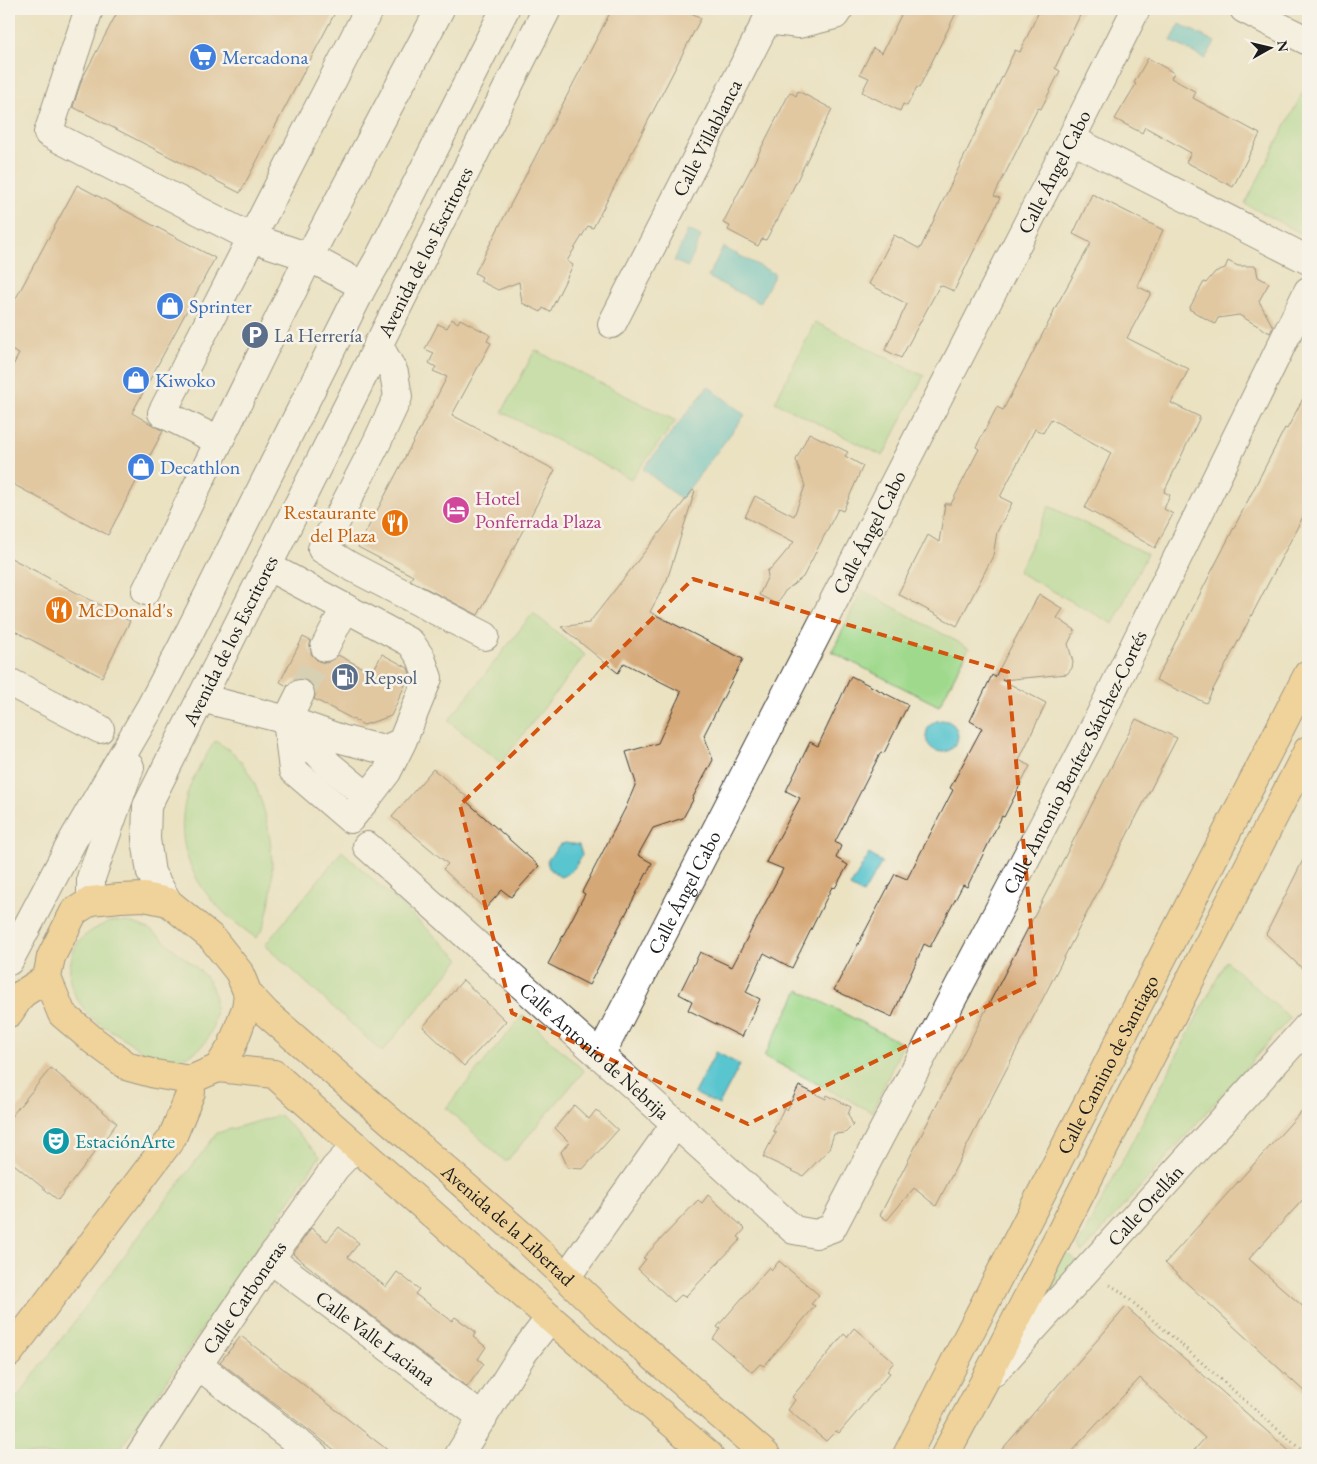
<svg xmlns="http://www.w3.org/2000/svg" width="1317" height="1464" viewBox="0 0 1317 1464" font-family="'EB Garamond',serif">
	<rect width="100%" height="100%" fill="#f7f3e8"/>
	<filter id="ink" filterUnits="userSpaceOnUse"><feTurbulence type="fractalNoise" baseFrequency=".02" numOctaves="2"/><feDisplacementMap in="SourceGraphic" scale="10" xChannelSelector="R" yChannelSelector="G"/><feConvolveMatrix kernelMatrix="1 2 1 2 8 2 1 2 1" color-interpolation-filters="sRGB"/></filter>
	<filter id="wash" filterUnits="userSpaceOnUse"><feTurbulence type="fractalNoise" baseFrequency=".0096" numOctaves="4" result="noise"/><feDisplacementMap in="SourceGraphic" scale="20" xChannelSelector="R" yChannelSelector="G"/><feGaussianBlur stdDeviation="1.12" result="paint"/><feColorMatrix in="noise" values="0 0 0 0 0 0 0 0 0 0 0 0 0 0 0 0 0 1.4 0 .05"/><feComposite in="paint" operator="in"/></filter>
	<g filter="url(#wash)">
		<rect width="100%" height="100%" fill="#ebe2c2"/>
		<path fill="#9fd98c" stroke="#5e7a54" d="M1308,82V237L1245,204Z
			M815,322L924,376L883,456L775,402Z
			M535,350L676,421L631,479L502,412Z
			M1049,506L1147,554L1113,624L1018,572Z
			M862,590L969,648L939,706L832,652Z
			M533,613L585,655L501,763L448,721Z
			M215,741C224,746 232,751 239,759C270,795 279,870 267,914C266,919 265,924 263,928C261,932 258,935 256,938C238,925 220,912 207,894C181,861 175,820 192,781C198,768 207,754 215,741Z
			M342,851L460,959L382,1052L265,945Z
			M111,921C123,921 133,922 144,927C155,931 166,942 175,950C186,959 199,968 208,980C220,997 217,1029 203,1045C193,1057 174,1062 158,1058C145,1055 133,1045 122,1037C111,1030 97,1024 88,1014C82,1007 73,994 71,985C67,973 71,955 77,944C85,933 99,926 111,921Z
			M1226,961L1290,1018L1082,1253L1078,1246Z
			M799,990L903,1044L872,1112L764,1056Z
			M523,1015L584,1071L506,1162L446,1108Z
			M280,1115L320,1156L116,1455H9V1408L217,1133Z
			M1064,1251L1077,1261L1044,1301L1041,1297Z"/>
		<path fill="#58c5cf" stroke="#3a7076" d="M1180,24L1215,42L1205,59L1171,41Z
			M688,230L701,236L688,267L674,261Z
			M723,247L775,274L760,303L708,277Z
			M708,386L745,415L681,499L643,469Z
			M926 736a16 16 0 1 1 32 0a16 16 0 1 1-32 0Z
			M565,843L579,845L582,855C576,866 572,874 560,877L549,868L547,861L559,845Z
			M869,854L882,862L863,894L850,887Z
			M716,1052L740,1065L719,1105L694,1093Z"/>
		<g id="blocks">
			<path fill="#d5a878" d="M119,9H337L240,193L73,107L82,79Z
				M612,9H684L701,18L593,228L588,226L567,261L573,265L550,312L543,308L541,312L522,303L519,282L498,290L480,281L482,277L475,273Z
				M904,9H958L919,88L917,87L907,106L903,104L900,111L862,92L869,78L860,74L873,48L882,53Z
				M1040,9H1083L1055,68L1060,71L1041,109L1038,108L994,196L1000,198L954,291L940,285L901,358L885,350L907,304L869,284L894,235L920,249L1015,50L1020,52Z
				M1148,58L1174,73L1171,78L1196,92L1193,98L1260,134L1233,187L1186,162L1191,153L1145,127L1142,133L1115,119L1136,84L1134,83Z
				M798,91L832,109L777,221H776L766,240L762,239L758,246L728,230L730,226L723,223L790,92L796,96Z
				M77,185L215,258L132,413L163,431L108,535L9,482V373L19,354L9,349V311Z
				M1092,194L1163,230L1137,286L1151,293L1127,338L1189,369L1171,403L1200,417L1164,492L1170,495L1164,509L1173,514L1155,548L1085,508L1111,453L1051,419L1043,433L1035,429L1000,497L1012,503L997,532L993,556L957,626L898,594L928,535L939,542L945,504H951L979,449L976,447L997,407L1003,410L1054,312H1053L1091,243L1073,234Z
				M1228,261L1238,266H1256L1258,277L1269,283L1259,301L1273,327L1270,333L1239,315L1218,318L1215,324L1189,309L1204,282L1206,283L1215,272L1225,268Z
				M452,319L458,323L460,319L490,335L487,341L491,343L452,415L555,470L478,615L410,580L413,576L358,547L447,377L433,371L436,367L429,363L434,353L425,349L438,324L447,328Z
				M1308,389V507L1206,703L1156,680L1285,428L1287,429Z
				M809,433L848,452L845,456L863,466L843,511L838,509L803,577L785,591L777,604L759,595L768,576L767,571L774,566L794,542L745,517L755,496L794,516L805,486L796,460Z
				M693,490L695,491L667,580L650,612L743,659L704,735L713,760L692,799L693,800L683,818L653,828L638,855L652,863L589,985L548,964L585,894L582,892L626,807L636,783L626,752L658,743L681,692L624,663L618,673L561,627L589,623Z
				M9,557L130,621L102,677L9,628Z
				M1039,594L1063,609L1057,618L1075,630L1068,644L1073,662L1072,668L1067,674L1002,680L1046,703L1019,760L1030,766L1004,817L1002,816L967,887L963,885L930,947L924,944L892,1017L834,990L895,874L907,879L953,790L950,788L982,728L970,721L992,675L995,677Z
				M303,637L311,641L309,648L312,655L318,661L326,663L333,660L338,655L372,673L382,654L408,668L410,674L391,716L364,725L314,699L316,693L313,686L307,680L299,678L292,681L287,686L280,682Z
				M851,676L908,705L884,753L881,752L835,842L841,846L836,858L848,865L835,888L832,887L792,968L764,953L746,992L760,999L742,1037L688,1010L692,1001L679,994L700,952L732,967L783,869L766,862L800,798L786,791L810,742L818,746Z
				M1136,719L1177,738L936,1206L914,1188L887,1220L880,1215Z
				M433,769L467,797L465,800L539,866L511,897L502,890L485,909L443,869L448,864L392,817Z
				M1308,850V974L1266,934Z
				M463,980L506,1021L464,1066L423,1027Z
				M51,1068L117,1123L58,1200L9,1160V1119Z
				M799,1086L826,1099L827,1095L851,1107L848,1114L853,1125L845,1133L834,1134L829,1149L803,1176L763,1157L776,1132L773,1131L784,1108L787,1110Z
				M1308,1104V1194L1249,1259L1308,1311V1395L1165,1263Z
				M574,1105L589,1119L596,1110L618,1130L583,1169L568,1168L561,1152L569,1142L555,1128Z
				M708,1195L745,1229L738,1237L741,1239L685,1297L681,1295L674,1302L638,1269L646,1259L643,1258L698,1200L702,1203Z
				M339,1227L359,1243L348,1257L386,1287L397,1272L419,1289L415,1294L452,1321L455,1317L476,1332L473,1337L486,1347L478,1359L484,1364L467,1387L343,1294L293,1254L311,1228L327,1241Z
				M779,1261L819,1295L811,1304L815,1306L764,1366L760,1364L752,1372L713,1339L720,1329L717,1327L769,1267L772,1270Z
				M1126,1307L1294,1455H1190L1205,1438L1140,1378L1068,1455H997Z
				M854,1328L894,1362L887,1371L890,1373L839,1433L836,1431L826,1441L788,1410L795,1400L792,1397L844,1334L847,1337Z
				M241,1336L394,1455H341L220,1362Z"/>
		</g>
	</g>
	<g filter="url(#ink)">
		<use href="#blocks" fill-opacity="0" stroke="#3b3a35" stroke-width="1"/>
		<g fill="none" stroke-linecap="round" stroke-linejoin="round">
			<path stroke="#c2baa1" stroke-width="28" stroke-dasharray="28 14" stroke-linecap="butt" d="M300,694L325,647"/>
			<g stroke="#3b3a35" stroke-width="30">
				<g id="minor">
					<path d="M89,9L48,133L252,238L309,257L363,286"/>
					<path d="M1244,9L1308,41"/>
					<path d="M1071,139L1308,260"/>
					<path id="s1" d="M612,324L767,20L799,24L835,15L839,9"/>
					<path d="M378,344L394,373L398,397L376,444L322,549L350,566L485,636"/>
					<path d="M219,441L162,413L369,9"/>
					<path d="M267,566L411,643L421,658L428,678L402,742L384,750L341,739L287,720L329,765L368,797L387,772L402,742"/>
					<path d="M146,591L309,257L440,9"/>
					<path d="M325,647L345,608"/>
					<path d="M9,682L100,729"/>
					<path d="M300,694L287,720L293,770L350,819L368,797"/>
					<path d="M201,698L287,720"/>
					<path id="s2" d="M367,846L794,1230L816,1234L832,1228L1088,740L1308,291"/>
					<path d="M91,901V878L130,767"/>
					<path id="s3" d="M168,902L151,873L146,839L147,806L547,9"/>
					<path d="M9,961L73,840L151,706L182,647L363,286L378,260L505,9"/>
					<path id="s4" d="M600,1056L1071,139L1136,9"/>
					<path id="s5" d="M270,1259L483,1418"/>
					<path d="M567,1276L676,1123"/>
					<path d="M198,1365L314,1455"/>
					<path id="s6" d="M994,1372L1308,1026"/>
					<path id="s7" d="M140,1455L198,1365L270,1259L335,1168L356,1146"/>
					<path d="M459,1455L523,1353L550,1318"/>
				</g>
			</g>
			<g stroke="#3b3a35" stroke-width="30">
				<g id="major">
					<path d="M144,897L168,902L212,938L239,972L248,994L246,1008L232,1046L218,1068L190,1080L155,1074L129,1067L94,1041L62,1014L47,978L51,957L74,912L91,901L120,898Z"/>
					<path id="s8" d="M248,994L266,1013L526,1239L610,1319L766,1455"/>
					<path d="M9,1013L22,994L47,978"/>
					<path d="M218,1068L274,1074L550,1318L709,1455"/>
					<path d="M9,1353L172,1138L191,1092L190,1080"/>
					<path id="s9" d="M907,1455L1308,674"/>
					<path d="M945,1455L983,1384L1308,750"/>
				</g>
			</g>
			<path stroke="#3b3a35" stroke-width="3" stroke-dasharray="1 4" stroke-linecap="butt" d="M1110,1285L1120,1291L1307,1455"/>
			<use href="#minor" stroke="#fff" stroke-width="28"/>
			<use href="#major" stroke="#f6c06b" stroke-width="28"/>
		</g>
	</g>
	<path d="M0 0H1317V1464H0ZM693,579L1008,672L1036,982L748,1124L512,1013L460,805Z" fill="#ebe2c2" fill-opacity=".55" fill-rule="evenodd"/>
	<path fill="none" stroke="#d4530e" stroke-width="4" stroke-dasharray="10 6" stroke-linejoin="round" d="M693,579L1008,672L1036,982L748,1124L512,1013L460,805Z"/>
	<defs>
		<g id="supermarket-disc" transform="scale(1.4375)"><circle r="9.5" fill="#3f7fe0" stroke="#f7f3e8"/><path d="M-6-5.5h2.5l.6 2H6L4.5 2H-2.5L-4.4-4H-6ZM-1.5 3.2a1.3 1.3 0 1 0 .1 0ZM3 3.2a1.3 1.3 0 1 0 .1 0Z" fill="#fff"/></g>
		<g id="shop-disc" transform="scale(1.4375)"><circle r="9.5" fill="#3f7fe0" stroke="#f7f3e8"/><path d="M-5-2.5h2.3a2.7 3.5 0 0 1 5.4 0H5L5.5 6h-11ZM-1.5-2.5h3a1.5 2.3 0 0 0-3 0Z" fill="#fff"/></g>
		<g id="parking-disc" transform="scale(1.4375)"><circle r="9.5" fill="#5c6f8a" stroke="#f7f3e8"/><path d="M-3.5-5.5H1a3.5 3.5 0 0 1 0 7H-1V5.5H-3.5ZM-1-3.4V-.6H.8a1.4 1.4 0 0 0 0-2.8Z" fill="#fff"/></g>
		<g id="hotel-disc" transform="scale(1.4375)"><circle r="9.5" fill="#d1479c" stroke="#f7f3e8"/><path d="M-6-4.5h1.5V1H6V5H4.5V3h-9V5H-6ZM-4 0a1.8 1.8 0 1 1 3.6 0ZM.5 0V-2.5h3Q6-2.5 6 0Z" fill="#fff"/></g>
		<g id="restaurant-disc" transform="scale(1.4375)"><circle r="9.5" fill="#e8710a" stroke="#f7f3e8"/><path d="M-5-6h1v4h1v-4h1v4h1v-4h1v5L-1.5 .5V6h-2V.5L-5-1ZM5-6V6H3V1.5H1.5Q1.5-4 5-6Z" fill="#fff"/></g>
		<g id="fuel-disc" transform="scale(1.4375)"><circle r="9.5" fill="#5c6f8a" stroke="#f7f3e8"/><path d="M-5.5-6h7V0h2V4h1.3V-2.5L3-4.5l.8-.8L6-3V5H2.5V1h-1V6h-7ZM-4.2-4.7v3.2H.2V-4.7Z" fill="#fff"/></g>
		<g id="theatre-disc" transform="scale(1.4375)"><circle r="9.5" fill="#0f9aa8" stroke="#f7f3e8"/><path d="M-5-5.5Q0-4 5-5.5V0Q5 5 0 6Q-5 5-5 0ZM-3.3-2.5H-1v1.5H-3.3ZM1-2.5H3.3v1.5H1ZM-2.8 1Q0 5.5 2.8 1Z" fill="#fff"/></g>
	</defs>
	<g fill-rule="evenodd">
		<use href="#supermarket-disc" x="203" y="57"/>
		<use href="#shop-disc" x="170" y="306"/>
		<use href="#parking-disc" x="255" y="335"/>
		<use href="#shop-disc" x="136" y="380"/>
		<use href="#shop-disc" x="141" y="467"/>
		<use href="#hotel-disc" x="456" y="510"/>
		<use href="#restaurant-disc" x="395" y="523"/>
		<use href="#restaurant-disc" x="59" y="610"/>
		<use href="#fuel-disc" x="345" y="677"/>
		<use href="#theatre-disc" x="56" y="1141"/>
	</g>
	<g text-anchor="middle" dominant-baseline="central" stroke-width="5" stroke-linejoin="round" paint-order="stroke">
		<g font-size="20" fill="#366cbe" stroke="#f7f3e8" text-anchor="start">
			<text x="222" y="57">Mercadona</text>
			<text x="189" y="306">Sprinter</text>
			<text x="155" y="380">Kiwoko</text>
			<text x="160" y="467">Decathlon</text>
		</g>
		<g font-size="20" fill="#1c1c1c" stroke="#f7f3e8">
			<text stroke="none"><textPath href="#s1" startOffset="209">Calle Villablanca</textPath></text>
			<text stroke="none"><textPath href="#s4" startOffset="994">Calle Ángel Cabo</textPath></text>
			<text stroke="none"><textPath href="#s3" startOffset="721">Avenida de los Escritores</textPath></text>
			<text stroke="none"><textPath href="#s4" startOffset="589">Calle Ángel Cabo</textPath></text>
			<text stroke="none"><textPath href="#s3" startOffset="286">Avenida de los Escritores</textPath></text>
			<text stroke="none"><textPath href="#s2" startOffset="1139">Calle Antonio Benítez Sánchez-Cortés</textPath></text>
			<text stroke="none"><textPath href="#s4" startOffset="184">Calle Ángel Cabo</textPath></text>
			<text stroke="none"><textPath href="#s2" startOffset="306">Calle Antonio de Nebrija</textPath></text>
			<text stroke="none"><textPath href="#s9" startOffset="439">Calle Camino de Santiago</textPath></text>
			<text stroke="none"><textPath href="#s6" startOffset="225">Calle Orellán</textPath></text>
			<text stroke="none"><textPath href="#s8" startOffset="348">Avenida de la Libertad</textPath></text>
			<text stroke="none"><textPath href="#s7" startOffset="189">Calle Carboneras</textPath></text>
			<text stroke="none"><textPath href="#s5" startOffset="132">Calle Valle Laciana</textPath></text>
		</g>
		<g font-size="20" fill="#4e5e75" stroke="#f7f3e8" text-anchor="start">
			<text x="274" y="335">La Herrería</text>
			<text x="364" y="677">Repsol</text>
		</g>
		<g font-size="20" fill="#b23c85" stroke="#f7f3e8" text-anchor="start">
			<text x="475" y="498">Hotel<tspan x="475" dy="23">Ponferrada Plaza</tspan></text>
		</g>
		<g font-size="20" fill="#c56008" stroke="#f7f3e8" text-anchor="end">
			<text x="376" y="512">Restaurante<tspan x="376" dy="23">del Plaza</tspan></text>
			<text x="78" y="610" text-anchor="start">McDonald's</text>
		</g>
		<g font-size="20" fill="#0d838f" stroke="#f7f3e8" text-anchor="start">
			<text x="75" y="1141">EstaciónArte</text>
		</g>
	</g>
	<rect width="1317" height="1464" fill="none" stroke="#f7f3e8" stroke-width="30"/>
	<g transform="translate(1270 48) rotate(82)" stroke="#f7f3e8" stroke-width="4" paint-order="stroke">
	<path d="M0-4L9 19L0 12L-9 19Z" fill="#1c1c1c"/>
	<text y="-8" font-size="14" font-weight="bold" text-anchor="middle" fill="#1c1c1c">N</text>
	</g>
</svg>
